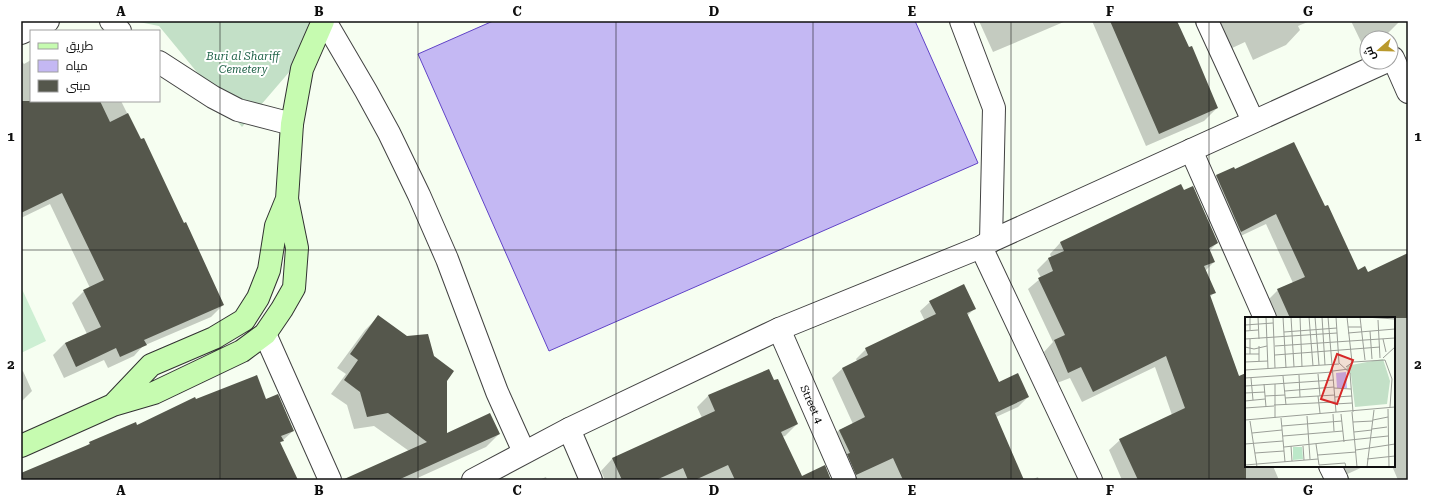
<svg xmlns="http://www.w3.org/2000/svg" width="1429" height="501" viewBox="0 0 1429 501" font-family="'Roboto Serif',Cairo,serif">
	<rect width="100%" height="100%" fill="#f6fef1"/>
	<path fill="#c3e0c7" d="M134,21H333L242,127L159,26Z"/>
	<path fill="#cdefd3" d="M21,287L46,341L21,353Z"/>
	<path fill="#c4b8f3" stroke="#6043c7" d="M493,21H915L978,163L549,351L418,54Z"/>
	<path fill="#0003" d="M979,21H1066L993,52Z
		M1092,21H1176L1217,108L1204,121L1146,146Z
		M1218,21H1310L1298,26L1300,30L1286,45L1253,60L1245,42L1230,49Z
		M1351,21H1399V22L1385,36L1381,38H1367V44L1363,46Z
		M21,60L24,64L31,60V101H121L223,305L211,317L143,346L134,356L108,368L104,360L64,378L53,355L65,343L87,334L72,303L84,291L90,288L50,204L21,218Z
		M1233,168L1358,271L1368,273L1408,254V480H1398L1392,466H1394V318H1276L1268,300L1278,290L1293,283L1266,224L1230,241L1206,186L1216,176Z
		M1060,243H1217L1209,251L1214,262L1205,271L1214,293L1210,297L1239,377L1246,374V466H1273L1279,480H1122L1109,450L1120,440L1172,415L1155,367L1082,402L1070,378L1057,383L1044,352L1053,342L1028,289L1041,278L1037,270L1048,259L1051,257L1050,254Z
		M930,302L975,308L967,316L999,383L1028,397L1018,407L996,417L1023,480H855L829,440L839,430L853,424L832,378L842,369L857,361L856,359L866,349L925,321L920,311Z
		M378,317L433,356L446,381V434H499L486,447L413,480H360L409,451L374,426L354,429L347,405L331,394L346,374L337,368L365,330Z
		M23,371L32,391L21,402V372Z
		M708,396L797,424L785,436L782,437L802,477L830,480H605L601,471L612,459L702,418L697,407Z
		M195,400H265L293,431L280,443L297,480H21V474L85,447L90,443L137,426Z
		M1338,466H1365L1343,476Z
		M546,477L547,480H539Z
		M1038,477L1039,480H1031Z"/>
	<path fill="#55574c" d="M1110,21H1177L1189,47L1192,46L1218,108L1159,134Z
		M21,101H100L110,122L128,113L141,139L144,138L184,223L186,222L224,305L144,340L147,345L120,357L116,348L76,367L65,343L101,327L83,290L104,280L62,193L21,213Z
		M1294,142L1325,206L1328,205L1358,270L1365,266L1368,272L1408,253V318H1290L1277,289L1305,277L1276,214L1241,232L1216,175L1234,167L1235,169Z
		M1181,184L1184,190L1193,186L1218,243L1209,248L1215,262L1204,266L1216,293L1210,295L1239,376L1246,373V480H1138L1119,439L1185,408L1166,356L1093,392L1081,367L1068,373L1054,340L1065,335L1038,278L1053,271L1048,258L1064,251L1060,242Z
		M964,284L976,309L967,313L999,382L1018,373L1029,397L995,413L1024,480H903L893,458L856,475L847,454L850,453L839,430L865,417L842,368L868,355L865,348L936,314L929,301Z
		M378,315L407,336L428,334L434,356L454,371L447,381V433L490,413L500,434L398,480H342L427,442L388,413L367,417L360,392L344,380L358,360L350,354Z
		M769,369L774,380L778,379L798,424L781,432L802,476L825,465L831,480H735L728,465L695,480H688L683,468L656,480H622L612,458L715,411L708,395Z
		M257,375L266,399L278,394L294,431L281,436L284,441L280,442L298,480H21V473L90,444L89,442L136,422L137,425L195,397L196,399Z"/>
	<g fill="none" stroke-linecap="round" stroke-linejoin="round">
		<g stroke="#424242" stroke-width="24">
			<g id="street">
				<path d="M111,21L120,31"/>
				<path d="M325,21L366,91L389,133L419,195L447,259L497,392L524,452"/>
				<path d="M961,21L994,108L991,241"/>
				<path d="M1207,21L1253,121"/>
				<path d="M21,33L48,21"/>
				<path d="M1393,58L1408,92"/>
				<path d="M159,62L213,97L238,110L292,124"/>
				<path d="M1191,150L1265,318"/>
				<path d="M981,247L1091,480"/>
				<path id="s1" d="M779,329L845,480"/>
				<path d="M265,334L330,480"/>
				<path d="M569,429L591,480"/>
				<path d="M1330,466L1337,480"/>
				<path d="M473,480L569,429L779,329L981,247L991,241L1385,62"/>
			</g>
		</g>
		<g stroke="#313131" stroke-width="24">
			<path id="secondary" d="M113,405L151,365L214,338L244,320L258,298L269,270L276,226L287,199
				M21,446L113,405L154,393L242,351L265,334L282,309L294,288L297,248L287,199L292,124L302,69L323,21"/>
		</g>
		<use href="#street" stroke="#fff" stroke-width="22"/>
		<use href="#secondary" stroke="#c6fbb0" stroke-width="22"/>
	</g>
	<path fill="none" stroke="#0f0f0f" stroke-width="1" stroke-opacity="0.55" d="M220,21V480M418,21V480M616,21V480M813,21V480M1011,21V480M1209,21V480M21,250H1408"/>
	<g text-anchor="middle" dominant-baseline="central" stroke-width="4" stroke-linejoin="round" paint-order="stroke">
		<g font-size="11" font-style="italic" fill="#22644a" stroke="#fff">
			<text x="243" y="56">Buri al Shariff<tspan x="243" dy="13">Cemetery</tspan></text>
		</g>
		<g font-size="11" fill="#0f0f0f" stroke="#fff">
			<text stroke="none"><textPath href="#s1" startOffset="82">Street 4</textPath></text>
		</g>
	</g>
	<g transform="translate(1245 317)">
		<rect width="150" height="150" fill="#f6fef1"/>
		<path d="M48,130H57L58,142L48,143Z" fill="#bce8c9"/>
		<path d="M138,42L145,64L142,87L110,90L106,58L101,49Z" fill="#c3e0c7"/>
		<path d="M101,55L102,71H92L91,56Z" fill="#c4b8f3"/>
		<path fill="none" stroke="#9a9e97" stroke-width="1" d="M5,0V13M13,0L14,22M21,0L23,52M28,0L30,51M38,0L41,51M46,0L49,50M55,0L57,50M64,0L68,49M70,0L74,48M77,0L80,48M83,0L91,95M91,0L94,46L105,56L108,95M102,0L107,45M115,0L120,43M120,0L150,2M133,3L135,41M0,8L28,6M103,10H116M0,14L13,13M125,14L127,42M39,15L92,11M103,16L150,12M0,22L92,16M5,22V37M138,22L141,35M14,29V44M30,29L150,21M0,30L9,32L22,29M0,37H14M30,38L135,30M138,41L150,30M0,45L23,44M101,50L108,45L140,43L147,62L145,90M0,53L94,47M88,54L104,52M73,57L75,79M54,58L55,80M38,59L41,88M0,61L88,55M6,61L8,83M19,67L21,90M30,67V101M0,69L89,63M89,71L106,72M40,74L89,70M0,76L20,75M20,79L40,78M73,79L75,96M90,80L107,79M40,81L90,78M0,84L20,82M90,87L107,86M29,88L90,85M0,91L29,89M143,92L144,150M107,95L112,150M88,97L89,114M96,97L99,125M62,99L65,142M36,101L40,145M0,103L150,90M128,103L143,100M5,104L12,150M108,105L128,104M37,109L97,104M127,112L142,110M109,115L127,113M7,116L37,113M38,119L98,114M0,127L38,124M71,127L74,148M46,129L47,144M58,129L59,143M39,130L143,119M111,133L150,127M10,136L39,134M73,138L111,135M122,142L150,139M0,148L73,142M74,148L100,146L101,150M122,150L129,93"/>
		<path fill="#d62828" fill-opacity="0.15" stroke="#d62828" stroke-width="2" d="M92,37L108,43L92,87L76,82Z"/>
		<rect width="150" height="150" fill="none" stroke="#0f0f0f" stroke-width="2"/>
	</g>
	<rect width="1429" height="501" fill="none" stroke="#ffffff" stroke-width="44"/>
	<rect x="30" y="30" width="130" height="72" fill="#ffffff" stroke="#9f9f9f"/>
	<rect x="38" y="43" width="20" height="6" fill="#c6fbb0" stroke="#9f9f9f"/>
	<text x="66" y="50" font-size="12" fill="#0f0f0f">طريق</text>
	<rect x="38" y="60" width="20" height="12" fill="#c4b8f3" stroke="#9f9f9f"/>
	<text x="66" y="70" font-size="12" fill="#0f0f0f">مياه</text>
	<rect x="38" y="80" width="20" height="12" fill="#55574c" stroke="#9f9f9f"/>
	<text x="66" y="90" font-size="12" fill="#0f0f0f">مبنى</text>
	<g transform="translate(1379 50) rotate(250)"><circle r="19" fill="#ffffff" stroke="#9f9f9f"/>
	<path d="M0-3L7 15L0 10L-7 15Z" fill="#b9992d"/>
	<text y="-6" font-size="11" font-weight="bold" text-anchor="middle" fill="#0f0f0f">ش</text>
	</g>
	<rect x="22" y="22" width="1385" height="457" fill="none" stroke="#0f0f0f" stroke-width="1.5"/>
	<g font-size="13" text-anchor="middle" font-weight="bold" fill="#0f0f0f">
		<text x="121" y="16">A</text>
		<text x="319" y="16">B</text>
		<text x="517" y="16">C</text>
		<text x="714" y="16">D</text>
		<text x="912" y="16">E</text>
		<text x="1110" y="16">F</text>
		<text x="1308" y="16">G</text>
		<text x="11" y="141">1</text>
		<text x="1418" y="141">1</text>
		<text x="11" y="369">2</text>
		<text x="1418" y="369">2</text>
		<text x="121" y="495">A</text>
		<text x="319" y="495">B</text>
		<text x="517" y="495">C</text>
		<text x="714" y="495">D</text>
		<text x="912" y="495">E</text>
		<text x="1110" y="495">F</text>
		<text x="1308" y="495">G</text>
	</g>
</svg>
